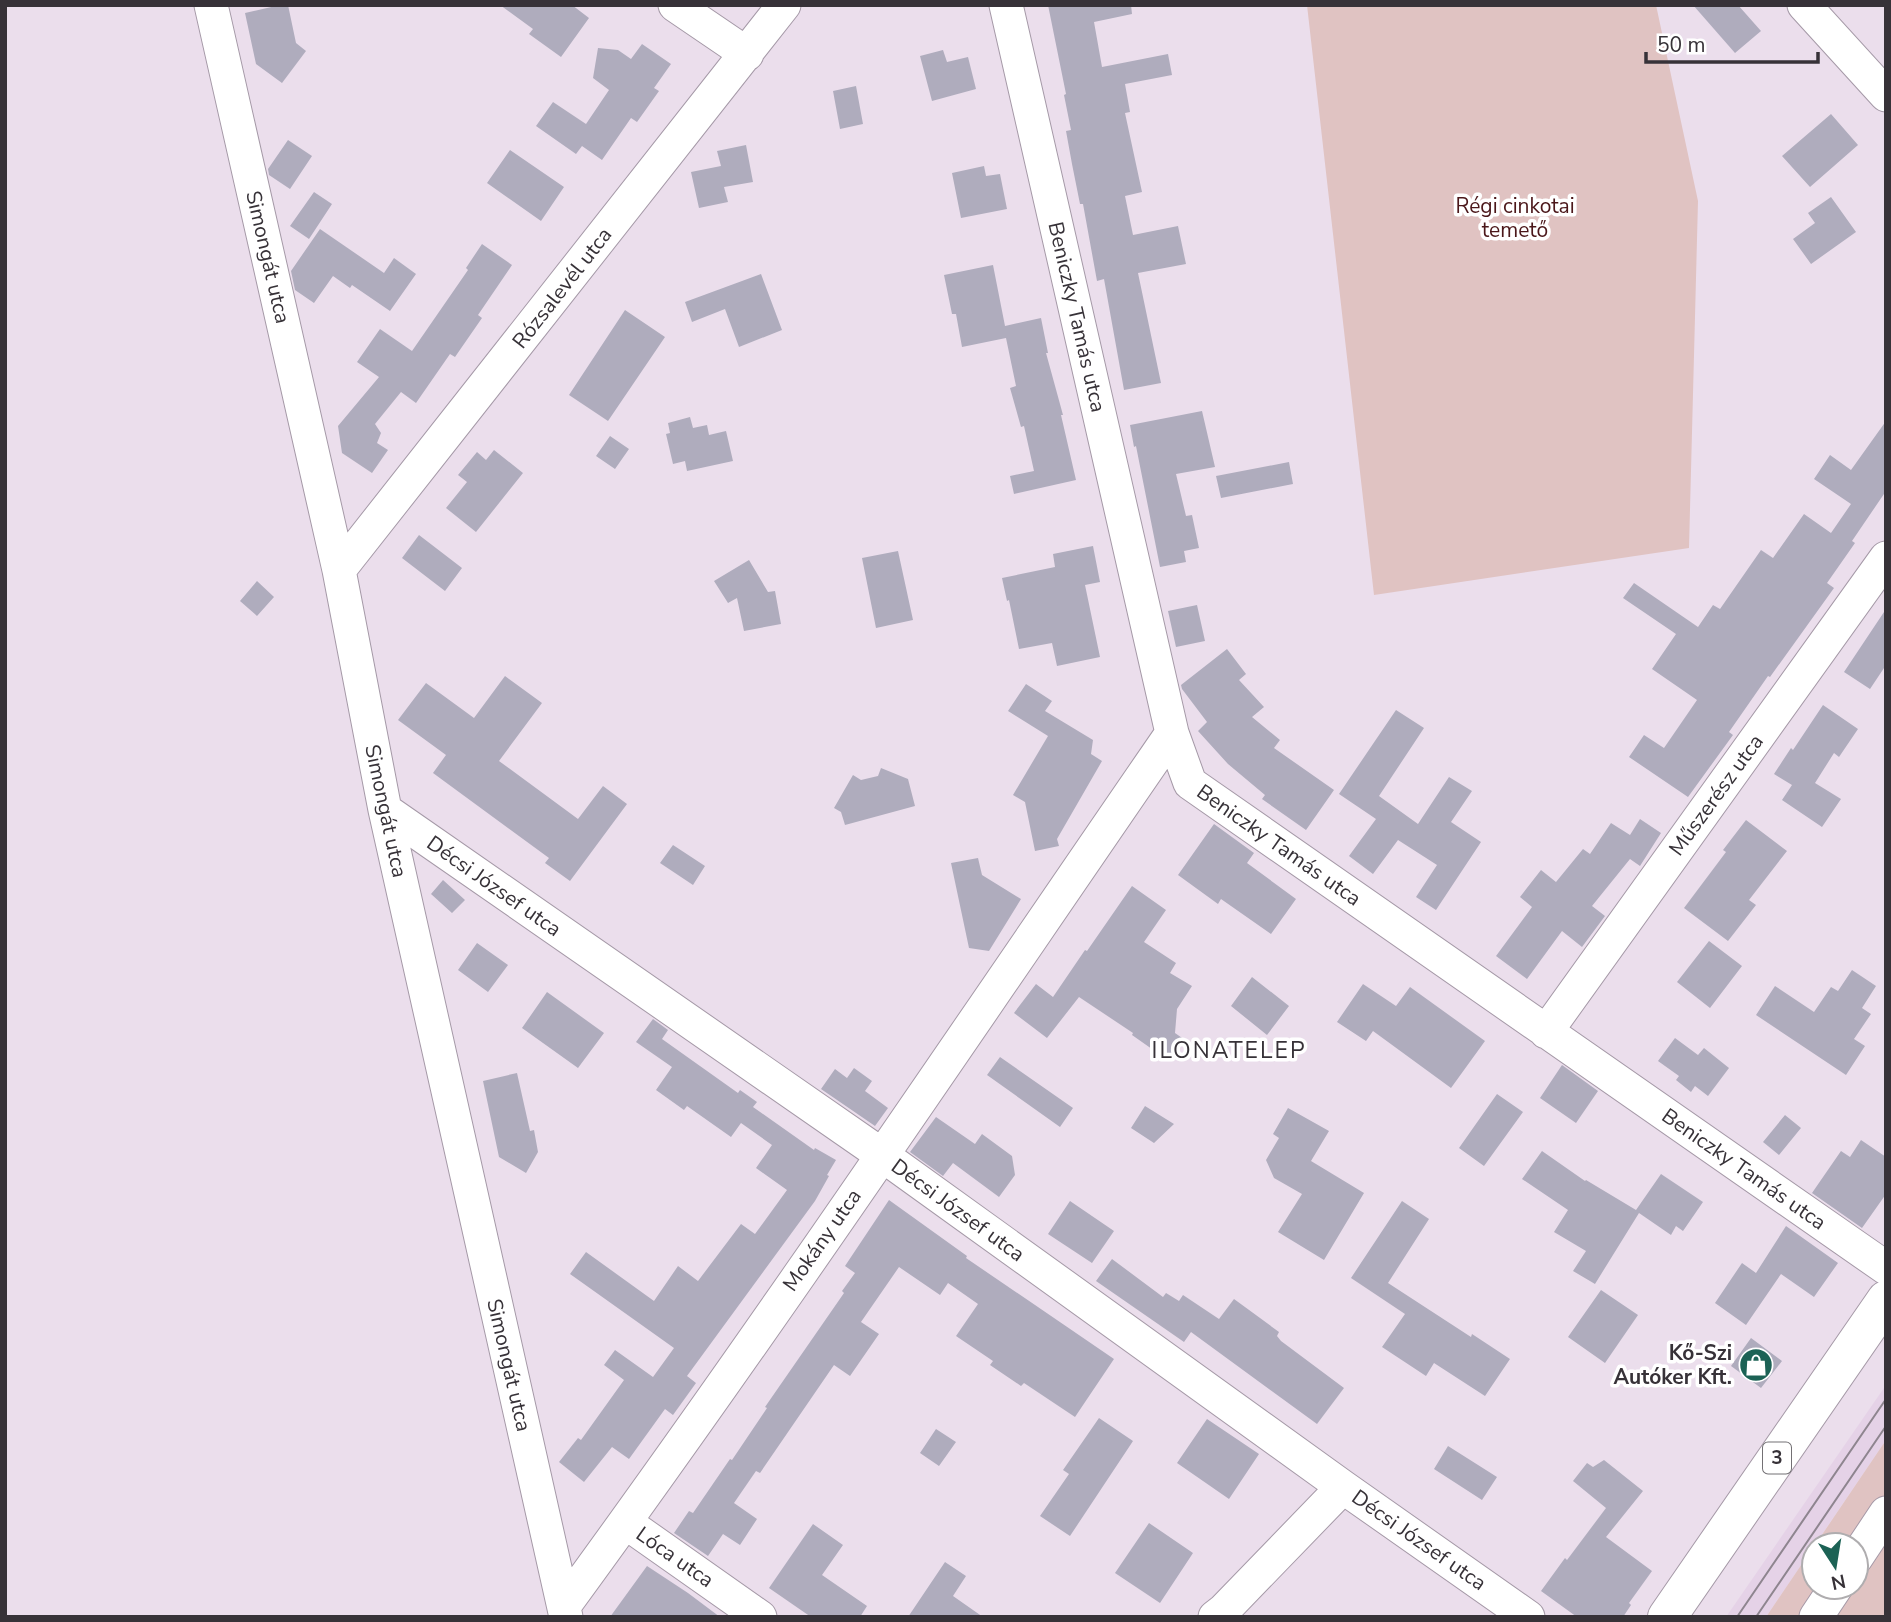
<svg xmlns="http://www.w3.org/2000/svg" width="1891" height="1622" viewBox="0 0 1891 1622" font-family="'Nunito Sans',sans-serif">
	<rect width="100%" height="100%" fill="#ebdeec"/>
	<path fill="#e5d2e7" d="M1886,1385V1440L1766,1617H1726Z"/>
	<path fill="#e0c3c2" d="M1307,5H1656L1698,201L1689,548L1374,595Z
		M1886,1440V1617H1766L1814,1546V1587H1856V1545H1815Z"/>
	<path fill="#afacbd" d="M280,5H288L296,43L306,51L282,83L256,64L245,13Z
		M500,5H572L589,18L561,57L529,34L533,29Z
		M1048,5H1131L1132,14L1094,22L1102,67L1168,54L1172,75L1125,84L1130,112L1125,113L1142,192L1125,196L1133,235L1178,226L1186,264L1138,273L1161,383L1124,390L1104,279L1097,281L1083,204H1080L1072,164L1066,131L1071,130L1064,95L1066,94Z
		M1693,5H1738L1761,31L1735,53Z
		M642,44L671,64L654,88L659,91L637,122L631,118L602,160L582,146L576,154L536,126L553,102L586,124L609,90L593,78L598,48L618,50L631,59Z
		M943,50L947,62L968,57L976,89L932,101L920,56Z
		M856,86L863,124L840,129L833,91Z
		M1831,114L1858,145L1810,187L1782,156Z
		M288,140L312,156L290,189L269,175L268,169Z
		M746,145L753,182L724,187L728,202L699,208L691,172L721,166L717,151Z
		M510,150L564,187L541,221L487,183Z
		M984,166L986,176L1000,174L1007,209L961,218L952,173Z
		M314,192L332,204L309,239L290,226Z
		M1831,197L1856,232L1811,264L1793,239L1815,223L1808,213Z
		M320,229L384,273L394,258L416,274L390,311L352,285L350,288L333,276L314,303L295,290L291,271Z
		M482,244L512,265L478,315L482,318L455,357L450,354L416,403L401,392L375,424L381,433L377,443L388,450L372,473L342,453L338,426L379,377L357,362L380,329L412,351L468,270L466,268Z
		M993,265L1005,326L1041,318L1048,353H1046L1063,415H1061L1076,480L1014,494L1010,476L1034,471L1024,426L1021,427L1010,388L1016,386L1006,338L962,347L956,314H952L944,275Z
		M761,274L782,330L739,347L725,309L692,322L685,302Z
		M625,310L665,337L608,421L569,395Z
		M1202,411L1215,467L1176,474L1186,516L1192,515L1199,548L1184,551L1186,562L1160,567L1136,446L1134,447L1130,425Z
		M690,417L693,428L707,425L709,435L726,431L733,461L687,471L685,461L673,464L666,434L670,433L668,423Z
		M1886,421V491L1852,541L1855,543L1827,583L1834,588L1770,677L1768,676L1729,732L1733,735L1688,797L1629,757L1644,735L1664,748L1697,700L1652,669L1676,634L1623,598L1634,583L1698,627L1713,605L1720,609L1761,550L1773,558L1804,514L1831,533L1851,504L1814,479L1830,455L1851,470Z
		M610,436L629,449L615,469L596,456Z
		M494,450L523,473L476,532L446,508L467,482L458,475L477,452L486,460Z
		M1289,462L1293,484L1221,498L1216,476Z
		M419,535L462,568L445,591L402,558Z
		M1093,546L1100,582L1085,585L1100,657L1057,666L1052,643L1019,649L1009,600L1007,601L1002,578L1055,567L1053,554Z
		M898,551L913,620L876,628L862,558Z
		M749,560L768,592L775,591L781,624L744,631L737,598L728,603L714,581Z
		M257,581L274,597L257,616L240,601Z
		M1197,605L1205,641L1176,647L1168,611Z
		M1886,609V665L1870,689L1844,672Z
		M1227,649L1246,674L1239,680L1264,707L1252,717L1280,740L1274,748L1334,790L1306,830L1262,799L1265,795L1228,764L1198,731L1207,722L1182,689L1181,685Z
		M505,676L542,703L499,761L578,819L603,786L627,804L570,881L545,863L549,858L433,773L446,755L398,720L426,683L474,718Z
		M1026,684L1052,701L1045,711L1093,740L1091,754L1102,761L1057,839L1059,846L1035,851L1025,802L1013,795L1048,736L1008,711Z
		M1823,705L1858,729L1839,757L1834,753L1815,783L1841,799L1822,827L1782,800L1792,785L1774,774L1791,748L1793,750Z
		M1396,710L1424,728L1379,796L1418,824L1449,777L1472,791L1451,822L1481,842L1436,910L1416,897L1437,865L1398,840L1373,874L1349,856L1376,819L1339,794Z
		M881,768L908,779L915,806L845,825L841,812L834,808L853,775L861,780L878,776Z
		M1640,819L1661,833L1640,866L1630,859L1592,906L1605,916L1582,947L1562,931L1527,979L1496,956L1532,907L1520,897L1541,870L1556,882L1583,849L1590,854L1611,823L1630,835Z
		M1746,820L1787,851L1749,900L1756,905L1728,941L1684,908L1726,852L1723,850Z
		M1214,824L1254,853L1247,863L1296,899L1271,934L1221,899L1218,904L1178,875Z
		M673,845L705,866L693,885L660,863Z
		M978,858L982,875L1021,899L989,951L969,948L951,863Z
		M443,880L465,900L452,913L431,894Z
		M1132,886L1166,910L1144,942L1176,963L1170,973L1192,986L1177,1009L1175,1033L1185,1040L1169,1061L1132,1035L1133,1033L1079,997L1047,1038L1014,1013L1036,984L1053,997L1085,950L1087,951Z
		M1709,941L1742,966L1710,1008L1677,982Z
		M477,943L508,965L488,992L458,970Z
		M1852,970L1876,986L1862,1008L1871,1014L1854,1039L1865,1046L1846,1075L1756,1015L1775,986L1814,1012L1831,987L1838,991Z
		M1252,977L1289,1006L1267,1035L1231,1006Z
		M1363,984L1396,1006L1410,987L1485,1041L1451,1088L1373,1031L1366,1041L1337,1022Z
		M547,992L604,1033L578,1068L522,1028Z
		M653,1019L668,1030L662,1039L738,1093L740,1090L757,1102L753,1107L814,1150L815,1148L836,1160L827,1175L829,1176L815,1201L687,1376L696,1383L673,1415L665,1409L629,1459L612,1447L584,1482L559,1462L578,1438L581,1440L624,1380L604,1365L615,1350L653,1377L674,1348L570,1274L586,1252L654,1301L678,1266L698,1281L741,1224L755,1234L787,1190L756,1168L772,1145L741,1123L731,1137L687,1106L684,1110L656,1090L672,1067L636,1042Z
		M1675,1038L1698,1055L1704,1048L1729,1068L1708,1096L1695,1086L1691,1092L1676,1080L1679,1076L1658,1061Z
		M1000,1057L1073,1108L1060,1127L987,1075Z
		M1562,1065L1598,1091L1576,1123L1540,1098Z
		M854,1068L872,1081L865,1091L888,1108L875,1126L821,1089L835,1069L847,1078Z
		M517,1073L530,1131L534,1130L538,1152L526,1173L499,1157L483,1081Z
		M1497,1094L1523,1112L1484,1166L1459,1148Z
		M1145,1106L1174,1124L1154,1143L1131,1128Z
		M1288,1108L1329,1131L1311,1161L1364,1193L1324,1260L1278,1232L1302,1194L1274,1178L1266,1160L1279,1138L1273,1134Z
		M1785,1115L1801,1128L1779,1155L1763,1142Z
		M936,1117L975,1144L982,1134L1012,1156L1015,1175L999,1197L953,1163L943,1176L910,1152Z
		M1861,1140L1886,1157V1194L1862,1228L1812,1193L1841,1151L1850,1157Z
		M1542,1151L1585,1181L1586,1180L1636,1210L1661,1174L1703,1202L1683,1231L1676,1226L1671,1235L1639,1213L1595,1284L1573,1271L1586,1251L1554,1232L1568,1210L1522,1179Z
		M889,1200L967,1256L966,1258L1114,1359L1075,1417L1024,1383L1021,1386L990,1365L993,1361L956,1336L978,1304L948,1283L940,1295L899,1267L861,1322L879,1334L850,1376L834,1365L760,1473L756,1471L734,1503L757,1519L740,1545L723,1534L708,1556L674,1533L689,1511L693,1513L730,1459L732,1460L767,1408L765,1407L844,1293L842,1291L855,1273L845,1266Z
		M1070,1201L1114,1231L1092,1263L1048,1234Z
		M1402,1201L1429,1219L1388,1283L1471,1337L1472,1334L1510,1359L1485,1396L1434,1363L1426,1376L1382,1347L1405,1314L1351,1278Z
		M1786,1226L1838,1263L1814,1297L1781,1274L1746,1325L1715,1303L1742,1263L1756,1273Z
		M1112,1259L1163,1297L1166,1293L1179,1301L1183,1295L1219,1319L1234,1299L1279,1332L1277,1336L1281,1341L1344,1388L1317,1424L1191,1332L1184,1342L1096,1281Z
		M1601,1290L1638,1315L1605,1363L1568,1337Z
		M1751,1338L1782,1361L1761,1388L1731,1366Z
		M1099,1418L1133,1441L1070,1536L1040,1516L1069,1474L1063,1470Z
		M1207,1419L1259,1454L1229,1499L1177,1463Z
		M936,1429L956,1442L939,1466L920,1453Z
		M1448,1446L1497,1477L1482,1500L1434,1469Z
		M1604,1460L1643,1491L1606,1537L1652,1571L1629,1603L1631,1605L1623,1617H1577L1541,1591L1565,1558L1567,1560L1606,1508L1573,1481L1587,1463L1593,1467Z
		M1149,1523L1193,1553L1160,1603L1115,1573Z
		M813,1524L843,1545L822,1575L867,1606L860,1617H811L769,1588Z
		M945,1562L966,1576L953,1596L983,1617H908Z
		M647,1566L688,1593L720,1617H610Z"/>
	<g fill="none" stroke-linecap="round" stroke-linejoin="round">
		<g stroke="#a599a7" stroke-width="35">
			<path id="minor" d="M211,5L339,570L385,810L566,1617
				M675,5L747,54
				M1006,5L1172,733L1190,783L1886,1268
				M1804,5L1886,95
				M339,570L784,5
				M385,810L882,1155L1343,1487L1528,1617
				M1546,1032L1886,558
				M625,1522L760,1617
				M1856,1558L1886,1513
				M564,1606C773,1320 971,1025 1172,733
				M1215,1617L1224,1610L1343,1487
				M1816,1617L1836,1587"/>
		</g>
		<g stroke="#a599a7" stroke-width="40">
			<path id="major" d="M1667,1617L1886,1300"/>
		</g>
		<use href="#minor" stroke="#fff" stroke-width="33"/>
		<use href="#major" stroke="#fff" stroke-width="38"/>
		<path stroke="#8e858f" stroke-width="2" d="M1737,1617L1886,1399
			M1756,1617L1886,1426"/>
	</g>
	<defs>
		<g id="shop-disc" transform="scale(1.75)"><circle r="9.5" fill="#1c6255" stroke="#fff"/><path d="M-5-2.5h2.3a2.7 3.5 0 0 1 5.4 0H5L5.5 6h-11ZM-1.5-2.5h3a1.5 2.3 0 0 0-3 0Z" fill="#fff"/></g>
	</defs>
	<g fill-rule="evenodd">
		<use href="#shop-disc" x="1756" y="1365"/>
	</g>
	<g text-anchor="middle" dominant-baseline="central" stroke-width="7" stroke-linejoin="round" paint-order="stroke">
		<rect fill="#fff" stroke="#737074" stroke-width="2" x="1763" y="1442.5" width="28" height="31" rx="5"/>
		<g font-size="19" font-weight="bold" fill="#373238">
			<text x="1777" y="1458">3</text>
		</g>
		<g font-size="21" fill="#4b171a" stroke="#fff">
			<text x="1515" y="206">Régi cinkotai<tspan x="1515" dy="24">temető</tspan></text>
		</g>
		<g font-size="21" fill="#373238" stroke="#fff">
			<text transform="translate(268 257) rotate(77)">Simongát utca</text>
			<text transform="translate(562 288) rotate(-52)">Rózsalevél utca</text>
			<text transform="translate(1077 317) rotate(77)">Beniczky Tamás utca</text>
			<text transform="translate(1716 795) rotate(-54)">Műszerész utca</text>
			<text transform="translate(386 811) rotate(78)">Simongát utca</text>
			<text transform="translate(1279 845) rotate(35)">Beniczky Tamás utca</text>
			<text transform="translate(494 886) rotate(35)">Décsi József utca</text>
			<text transform="translate(1744 1169) rotate(35)">Beniczky Tamás utca</text>
			<text transform="translate(958 1210) rotate(36)">Décsi József utca</text>
			<text transform="translate(822 1240) rotate(-55)">Mokány utca</text>
			<text transform="translate(509 1365) rotate(77)">Simongát utca</text>
			<text transform="translate(1419 1540) rotate(35)">Décsi József utca</text>
			<text transform="translate(675 1557) rotate(35)">Lóca utca</text>
		</g>
		<g font-size="21" font-weight="bold" fill="#373238" stroke="#fff" text-anchor="end">
			<text x="1732" y="1353">Kő-Szi<tspan x="1732" dy="24">Autóker Kft.</tspan></text>
		</g>
		<g font-size="23" letter-spacing="2" fill="#373238" stroke="#fff">
			<text x="1229" y="1050">ILONATELEP</text>
		</g>
	</g>
	<rect width="1891" height="1622" fill="none" stroke="#373238" stroke-width="14"/>
	<g transform="translate(1835 1566) rotate(168)"><circle r="33" fill="#ffffff" stroke="#afadaf" stroke-width="2"/>
	<path d="M0-5L12 26L0 18L-12 26Z" fill="#1c6255"/>
	<text y="-10" font-size="19" font-weight="bold" text-anchor="middle" fill="#373238">N</text>
	</g>
	<path d="M1646 52v10h172v-10" fill="none" stroke="#373238" stroke-width="3.5"/>
	<text x="1657" y="52" font-size="21" fill="#373238" stroke="#ffffff" stroke-width="5" paint-order="stroke">50 m</text>
</svg>
